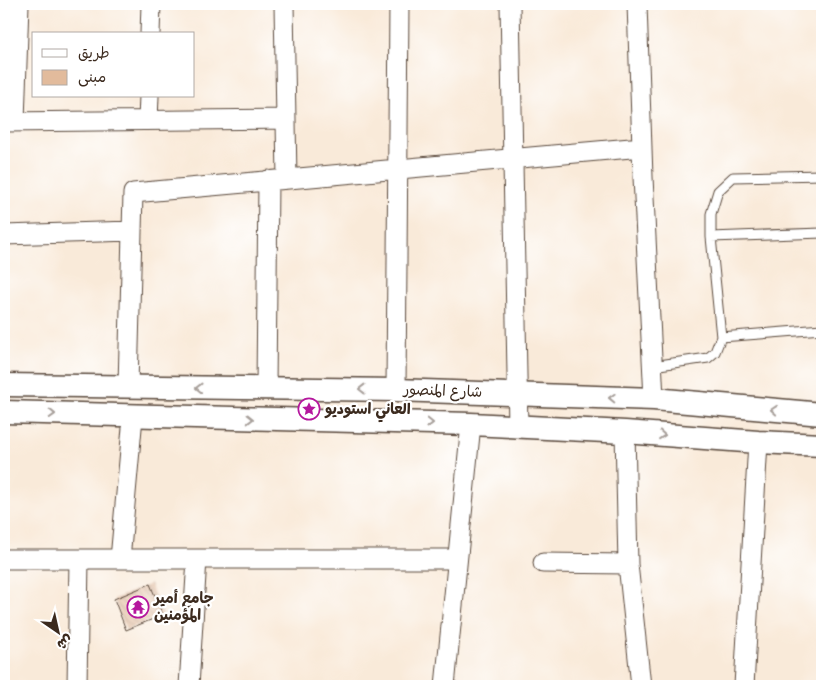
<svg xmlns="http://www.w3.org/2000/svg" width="826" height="690" viewBox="0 0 826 690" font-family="'Balsamiq Sans','Playpen Sans Arabic',sans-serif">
	<defs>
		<pattern id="building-back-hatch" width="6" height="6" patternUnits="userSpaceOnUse" patternTransform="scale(1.25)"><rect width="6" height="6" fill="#e2bb9c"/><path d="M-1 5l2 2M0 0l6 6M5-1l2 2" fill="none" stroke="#b8987f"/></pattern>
	</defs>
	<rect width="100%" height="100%" fill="#fff"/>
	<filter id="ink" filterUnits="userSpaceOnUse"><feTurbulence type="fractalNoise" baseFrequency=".02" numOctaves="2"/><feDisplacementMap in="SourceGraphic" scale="10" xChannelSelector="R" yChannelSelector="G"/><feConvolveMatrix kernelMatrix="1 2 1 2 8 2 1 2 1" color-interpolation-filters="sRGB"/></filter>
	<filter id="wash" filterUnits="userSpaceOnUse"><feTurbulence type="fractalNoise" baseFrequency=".0096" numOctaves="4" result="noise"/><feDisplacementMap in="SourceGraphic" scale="20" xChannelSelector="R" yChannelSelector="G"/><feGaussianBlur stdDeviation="1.12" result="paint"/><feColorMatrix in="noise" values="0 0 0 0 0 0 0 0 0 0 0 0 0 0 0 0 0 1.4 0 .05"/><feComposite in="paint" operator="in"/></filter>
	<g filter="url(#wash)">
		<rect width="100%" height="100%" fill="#f9ead9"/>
		<g id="blocks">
			<path fill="url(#building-back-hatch)" d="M150,584L163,615L126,630L114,599Z"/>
		</g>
	</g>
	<g filter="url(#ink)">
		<use href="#blocks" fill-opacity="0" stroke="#58473a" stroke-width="1"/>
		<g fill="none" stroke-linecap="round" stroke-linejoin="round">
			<g stroke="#58473a" stroke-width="11">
				<path id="service" d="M711,237L822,233
					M721,337L822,329
					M652,366L708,358L715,352L721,337L711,237V214L718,191L733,177L822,175"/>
			</g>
			<g stroke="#58473a" stroke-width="21">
				<path id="minor" d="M284,4L287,179
					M510,4L518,427
					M637,4L643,177L654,399
					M150,34L151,4
					M148,120L149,96
					M15,121L19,4
					M4,122L286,119
					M4,235L132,231
					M128,386L133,193L642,147
					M266,389L268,180
					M396,390L399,4
					M625,432L628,564L641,686
					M4,559H457
					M120,559L133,417
					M543,563L628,564
					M77,686L79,559
					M189,686L197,559
					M445,686L471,424
					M744,686L758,442"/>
			</g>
			<g stroke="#58473a" stroke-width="25">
				<path id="tertiary" d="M4,385L396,390L654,399L822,414
					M4,412L471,424L625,432L758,442L822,445"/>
			</g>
			<use href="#service" stroke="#fff" stroke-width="9"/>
			<use href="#minor" stroke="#fff" stroke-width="19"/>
			<use href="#tertiary" stroke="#fff" stroke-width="22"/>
		</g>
		<defs><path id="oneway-chevron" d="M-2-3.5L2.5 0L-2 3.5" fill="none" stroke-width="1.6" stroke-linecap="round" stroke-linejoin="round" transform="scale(1.25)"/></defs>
		<g stroke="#a79f9a">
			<use href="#oneway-chevron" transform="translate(199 388) rotate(-179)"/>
			<use href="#oneway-chevron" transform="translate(362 389) rotate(-180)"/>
			<use href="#oneway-chevron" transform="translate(612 398) rotate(-178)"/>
			<use href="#oneway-chevron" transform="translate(774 410) rotate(-175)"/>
			<use href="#oneway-chevron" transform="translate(52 414) rotate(2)"/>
			<use href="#oneway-chevron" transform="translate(250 419) rotate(1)"/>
			<use href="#oneway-chevron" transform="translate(430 423) rotate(1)"/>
			<use href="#oneway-chevron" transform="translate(662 435) rotate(5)"/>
		</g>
	</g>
	<defs>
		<g id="sight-ring" transform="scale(1.125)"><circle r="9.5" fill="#fff" stroke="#b5179e" stroke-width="1.5"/><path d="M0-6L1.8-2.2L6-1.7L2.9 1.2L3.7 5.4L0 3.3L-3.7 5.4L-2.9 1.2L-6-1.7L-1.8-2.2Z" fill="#b5179e"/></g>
		<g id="temple-ring" transform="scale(1.125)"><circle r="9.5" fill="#fff" stroke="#b5179e" stroke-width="1.5"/><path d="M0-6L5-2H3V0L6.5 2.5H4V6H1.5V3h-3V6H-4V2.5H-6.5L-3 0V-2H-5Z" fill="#b5179e"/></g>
	</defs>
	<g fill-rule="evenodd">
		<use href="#sight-ring" x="309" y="409"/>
		<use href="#temple-ring" x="138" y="607"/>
	</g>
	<g text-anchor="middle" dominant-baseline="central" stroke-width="4.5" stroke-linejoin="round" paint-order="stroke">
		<g font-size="15" fill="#3b2a1e" stroke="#fff">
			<text transform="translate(443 391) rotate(2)">شارع المنصور</text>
		</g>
		<g font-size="15" font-weight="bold" fill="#3b2a1e" stroke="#fff" text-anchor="start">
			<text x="325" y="409">العاني استوديو</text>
			<text x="154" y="598">جامع أمير<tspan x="154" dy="17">المؤمنين</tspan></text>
		</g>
	</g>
	<rect width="826" height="690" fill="none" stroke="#fff" stroke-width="20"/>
	<rect x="32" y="32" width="162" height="65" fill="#ffffff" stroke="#b1aaa5"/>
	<rect x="42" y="49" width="25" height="8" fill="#ffffff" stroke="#b1aaa5"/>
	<text x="78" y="58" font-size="15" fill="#3b2a1e">طريق</text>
	<rect x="42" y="70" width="25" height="15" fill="#e2bb9c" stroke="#b1aaa5"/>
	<text x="78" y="82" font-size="15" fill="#3b2a1e">مبنى</text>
	<g transform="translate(58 632) rotate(146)" stroke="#ffffff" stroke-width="4" paint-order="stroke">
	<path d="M0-4L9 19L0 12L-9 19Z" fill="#3b2a1e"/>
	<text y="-8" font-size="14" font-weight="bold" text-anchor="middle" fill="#3b2a1e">ش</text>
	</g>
</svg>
